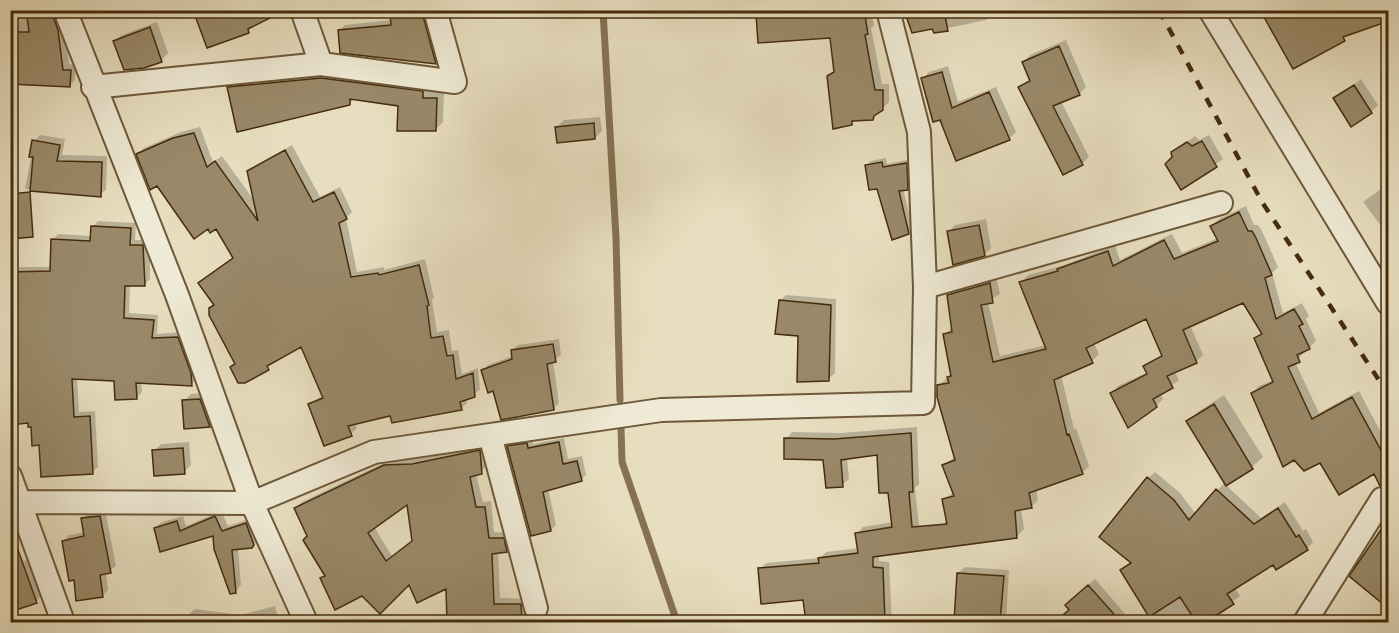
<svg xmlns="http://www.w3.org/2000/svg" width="1399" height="633" viewBox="0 0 1399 633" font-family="'EB Garamond',serif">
	<rect width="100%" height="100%" fill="#e7debf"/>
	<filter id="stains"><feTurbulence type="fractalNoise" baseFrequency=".00333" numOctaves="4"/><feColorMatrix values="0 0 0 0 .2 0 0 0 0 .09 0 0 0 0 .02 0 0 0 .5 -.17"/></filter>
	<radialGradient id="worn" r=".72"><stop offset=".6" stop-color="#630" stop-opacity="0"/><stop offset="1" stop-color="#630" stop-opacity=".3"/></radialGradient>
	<path fill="#0003" fill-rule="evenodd" d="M10,10H59L64,23L69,64L76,65L75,80L69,86L10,82Z
		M397,10H429L441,56L435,62L339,31L345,25L392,20V16Z
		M463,10H490L484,17L463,15Z
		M762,10H871L874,26L871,28L882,84H889V102L872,118L855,120L851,124L829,77L836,70L831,36L758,15Z
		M903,10H992V14L986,20L934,31L932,28L913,32Z
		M157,22L168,53L162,60L144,67L115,41L122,35Z
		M1066,40L1086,87L1079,94L1061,101L1089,157L1082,164L1020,87L1030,78L1024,62L1030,55Z
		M948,66L958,102L996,87L1016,132L1009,139L941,118L922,79L929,72Z
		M329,70L430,84V91H444L443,122L435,130L399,104L355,98L349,104L228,88L236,80Z
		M1361,79L1378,105L1371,112L1335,99Z
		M600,117L602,131L595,138L557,127L564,120Z
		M200,127L213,162L222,156L256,203L248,172L292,145L320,197L340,187L352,212L346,218L357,272L384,267V270L425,259L434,298L432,300L437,332L449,330L452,351L458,350L462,374L478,368L480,390L466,399L467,403L461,409L392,414L355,423L357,428L351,434L310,404L323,395L302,345L241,384L231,367L236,363L208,310L214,303L206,277L234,257L216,227L138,154L144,148L181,132Z
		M40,135L65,139L62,155L107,156L106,190L100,195L25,189L34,141Z
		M1209,135L1223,159L1181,188L1173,153L1195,136L1199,140Z
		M886,158L887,164L911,159L912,184L903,189L913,228L909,233L878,187L867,165L871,161Z
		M1388,184V235L1363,202Z
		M10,205L15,267H52L53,240L58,234L92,236V227L98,221L136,223L135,240H148L150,243V279L144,285L130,284L129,313L158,315L157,334L183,332L196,379L191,385L141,381L142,392L136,398L115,380L77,377L79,412L95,411L98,467L92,472L41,444L29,422L11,423Z
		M1246,206L1254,225H1258L1262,231L1278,267L1272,273L1283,313L1302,303L1309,316L1306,319L1316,341L1295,362L1319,413L1359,391L1388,446V475L1321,461L1253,393L1259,386L1274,380L1255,338L1262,332L1244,301L1190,325L1203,355L1197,361L1174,371L1179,380L1160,394L1163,399L1156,406L1112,393L1118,386L1148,372L1145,366L1163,354L1146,317L1094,343L1099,354L1092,361L1061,375L1074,429L1076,428L1089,466L1082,473L1036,489L1038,500L1031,507L1021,509L1024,529L1017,536L942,525L948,519L944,499L954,492L944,465L956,456L938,386L952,374L945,334L953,327L949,295L955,288L996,277L1000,294L988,302L1000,356L1046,345L1021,282L1028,275L1062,266L1115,245L1120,260L1172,234L1182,253L1218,238L1212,226L1219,219Z
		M986,219L991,248L984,255L948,232L955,225Z
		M786,295L836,299L835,373L828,379L780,301Z
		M559,339L561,355L553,361L559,403L553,409L494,389L483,371L488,365L513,356L512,350L518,345Z
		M207,393L216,419L210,426L185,427L184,401L191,394Z
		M1224,395L1263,457L1252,467L1225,484L1261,518L1285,502L1303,531L1306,529L1313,542L1307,549L1273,563L1234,587L1240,596L1203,622H1154L1122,570L1132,561L1148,478L1155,472L1179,492L1196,514L1225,482L1188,422L1198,412Z
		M917,427L919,484L915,488L919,526L879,554V561L889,562L892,622H808L805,598L760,569L766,563L820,558L826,552L859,548L857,534L863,527L893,522L890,492L879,454L847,457L849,479L842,485L825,458L786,439L792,432L841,433Z
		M564,438L568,459L582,456L586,475L581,480L548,489L556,525L551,530L509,447L514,441L532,439L533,444Z
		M189,442L191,465L184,472L154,451L161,444Z
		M486,445L488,466L476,474L483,502L491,501L494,532L510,533L513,544L506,550L498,551L500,598L527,599L528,622H449L447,587L409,583L363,594L326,575L295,508L302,502L392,459L420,458ZM408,502L413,540L392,556L374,527Z
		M10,509L21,562L30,559L42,595L29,607L10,610Z
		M105,510L116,566L106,573L108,590L102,596L75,579L63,541L69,535L85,532L82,519L88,513Z
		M221,511L228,526L252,518L258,540L252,547L238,548L241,585L235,592L214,534L161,550L155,528L162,522L183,516L186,526Z
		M965,567L1009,570L1006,622H938L944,616L955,617L958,573Z
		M1095,579L1132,622H1054L1071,610L1073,599Z
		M275,606L279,622H187L188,615L195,609L240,615Z
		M1388,615V622H1382Z"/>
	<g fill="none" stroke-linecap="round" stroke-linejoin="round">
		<path stroke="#857253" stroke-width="7" d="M603,10L616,238L620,400
			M621,428L622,462L677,622"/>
	</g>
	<path fill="#998969" stroke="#452c0c" stroke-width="1.5" fill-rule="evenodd" d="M193,10H286L248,29L249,33L207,48Z
		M805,10H864L868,34L865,35L875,90H883V110L874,116L873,120L852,121V125L833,129L827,76L834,72L830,38L758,43L756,14Z
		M904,10H944L948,31L934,33L932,29L912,33Z
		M1260,10H1389V21L1343,37L1345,41L1293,69Z
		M422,12L436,64L340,53L338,30L391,25L390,15Z
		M52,13L58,30L63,70H71L70,87L10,84V32H29L27,17Z
		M150,27L162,62L144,68L124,70L113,41Z
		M1059,46L1080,95L1053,106L1083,165L1063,175L1018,87L1030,81L1022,62Z
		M942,72L952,108L989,92L1010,140L956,161L940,120L933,122L921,78Z
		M321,78L423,91V98H437L436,131H397L398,106L350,99V105L237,132L227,87Z
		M1354,85L1372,113L1351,127L1333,98Z
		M594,123L595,139L557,143L555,127Z
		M194,133L207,167L215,161L258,221L247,171L285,150L313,202L334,192L347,219L339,223L351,277L378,273L379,275L419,265L429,305L427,306L431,338L443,336L447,356L453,355L456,379L473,373L475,397L460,402L462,410L392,423L390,416L348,426L352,436L324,446L308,404L323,398L301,347L267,366L269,370L245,383H238L230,367L235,364L209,315V308L214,305L198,283L233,258L216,229L210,233L208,229L194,239L157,186L150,190L136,154L173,138Z
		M32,140L60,145L57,161L102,162L101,197L30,191L33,157H29Z
		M1202,141L1217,167L1181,190L1165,164L1172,157L1171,152L1187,142L1192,146Z
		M882,162L883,167L907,163L908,190L899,191L909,234L892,240L877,189L869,190L865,165Z
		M30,192L33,237L10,239V194Z
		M1239,212L1248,231H1252L1256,238L1272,275L1265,278L1276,319L1294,309L1303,324L1299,326L1310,349L1297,355L1300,362L1288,367L1312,419L1352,397L1389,465V487L1380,486L1374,474L1339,495L1320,463L1304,471L1294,460L1283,467L1251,393L1273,382L1254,338L1262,334L1243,303L1183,330L1197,363L1167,376L1173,388L1153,399L1157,407L1128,428L1110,393L1147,374L1143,366L1162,356L1146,319L1086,348L1093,363L1054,380L1067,435L1069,434L1083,474L1029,493L1032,508L1015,511L1017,538L873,557V567L883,568L885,622H806L803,600L761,604L758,568L819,563L818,558L858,553L855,533L892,527L888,493H879L877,455L841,460L843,487L826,488L823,460L784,459V438L834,439L911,433L913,492H909L912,527L947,524L942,499L954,496L942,465L955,460L937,397V385L949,383L947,377L951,376L943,334L952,332L947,295L990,283L993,303L981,305L993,362L1046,349L1019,282L1058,271L1057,269L1108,251L1113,266L1164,240L1174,259L1218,241L1210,226Z
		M979,225L985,256L953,265L947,231Z
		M91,226L131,228L130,245H143L145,286H125L124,318L154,320L152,338L178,337L191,373L192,386L136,383L137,399L115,400L114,381L72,379L74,417L90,416L93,474L41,477L39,445L32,446L31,427H28V423L10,425V272L50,271L51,239L90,241Z
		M779,300L831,305L829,381L797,382L798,336L775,334Z
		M553,344L556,362L547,364L554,410L501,420L493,391L488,393L481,370L512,359L511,350Z
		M200,399L210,427L184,429L182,400Z
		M1214,404L1253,469L1226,486L1186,421Z
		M559,442L563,464L577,461L582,481L543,492L551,531L531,536L507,446L527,443L528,448Z
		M183,448L185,474L154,476L152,450Z
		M480,450L482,474L470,477L476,507H485L489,538H504L507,552L492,554L494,604H521L522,622H447L446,589L417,603L409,585L380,614L362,596L335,610L320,578L325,576L303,540L307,536L294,508L384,465L412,464ZM407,505L412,541L386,561L368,533Z
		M1147,477L1174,500L1189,520L1216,489L1254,524L1278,508L1296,537L1299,535L1308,550L1276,570L1273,565L1227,594L1234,604L1206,622H1196L1180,597L1149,617L1120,570L1131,563L1099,537Z
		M100,516L111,573L100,575L103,597L76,601L74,580L69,581L62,541L84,536L81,518Z
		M215,516L222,531L246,523L254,545L252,548L232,550L236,593L230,594L214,549L213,536L160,552L154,528L177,521L180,531Z
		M1389,518V609L1349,576Z
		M13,536L37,603L10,612V537Z
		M957,573L1004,576L1000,622H954Z
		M1088,585L1121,622H1054L1069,610L1065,605Z"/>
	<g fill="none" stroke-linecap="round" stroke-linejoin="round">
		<g stroke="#6e5839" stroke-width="26">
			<path id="minor" d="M65,10L177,295L252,503L306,622
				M302,10L321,64
				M1210,10L1388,303
				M93,87L321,64L455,82L435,10
				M925,287L1221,203
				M490,435L536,608
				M10,476L63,622
				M10,504L21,502L252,503L374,452L661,410L923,403L925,287L919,132L888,10
				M1305,622L1382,499"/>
		</g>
		<use href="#minor" stroke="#efead5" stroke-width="22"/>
		<path stroke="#452c0c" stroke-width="4.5" stroke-dasharray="10 10" stroke-linecap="butt" d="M1159,10L1262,202L1388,394"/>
	</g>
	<rect width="1399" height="633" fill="none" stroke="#e7debf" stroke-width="36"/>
	<rect x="12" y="12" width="1375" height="609" fill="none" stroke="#452c0c" stroke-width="3"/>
	<rect x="18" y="18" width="1363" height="597" fill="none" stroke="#452c0c" stroke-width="1.5"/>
	<rect width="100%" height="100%" filter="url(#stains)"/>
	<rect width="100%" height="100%" fill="url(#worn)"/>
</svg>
